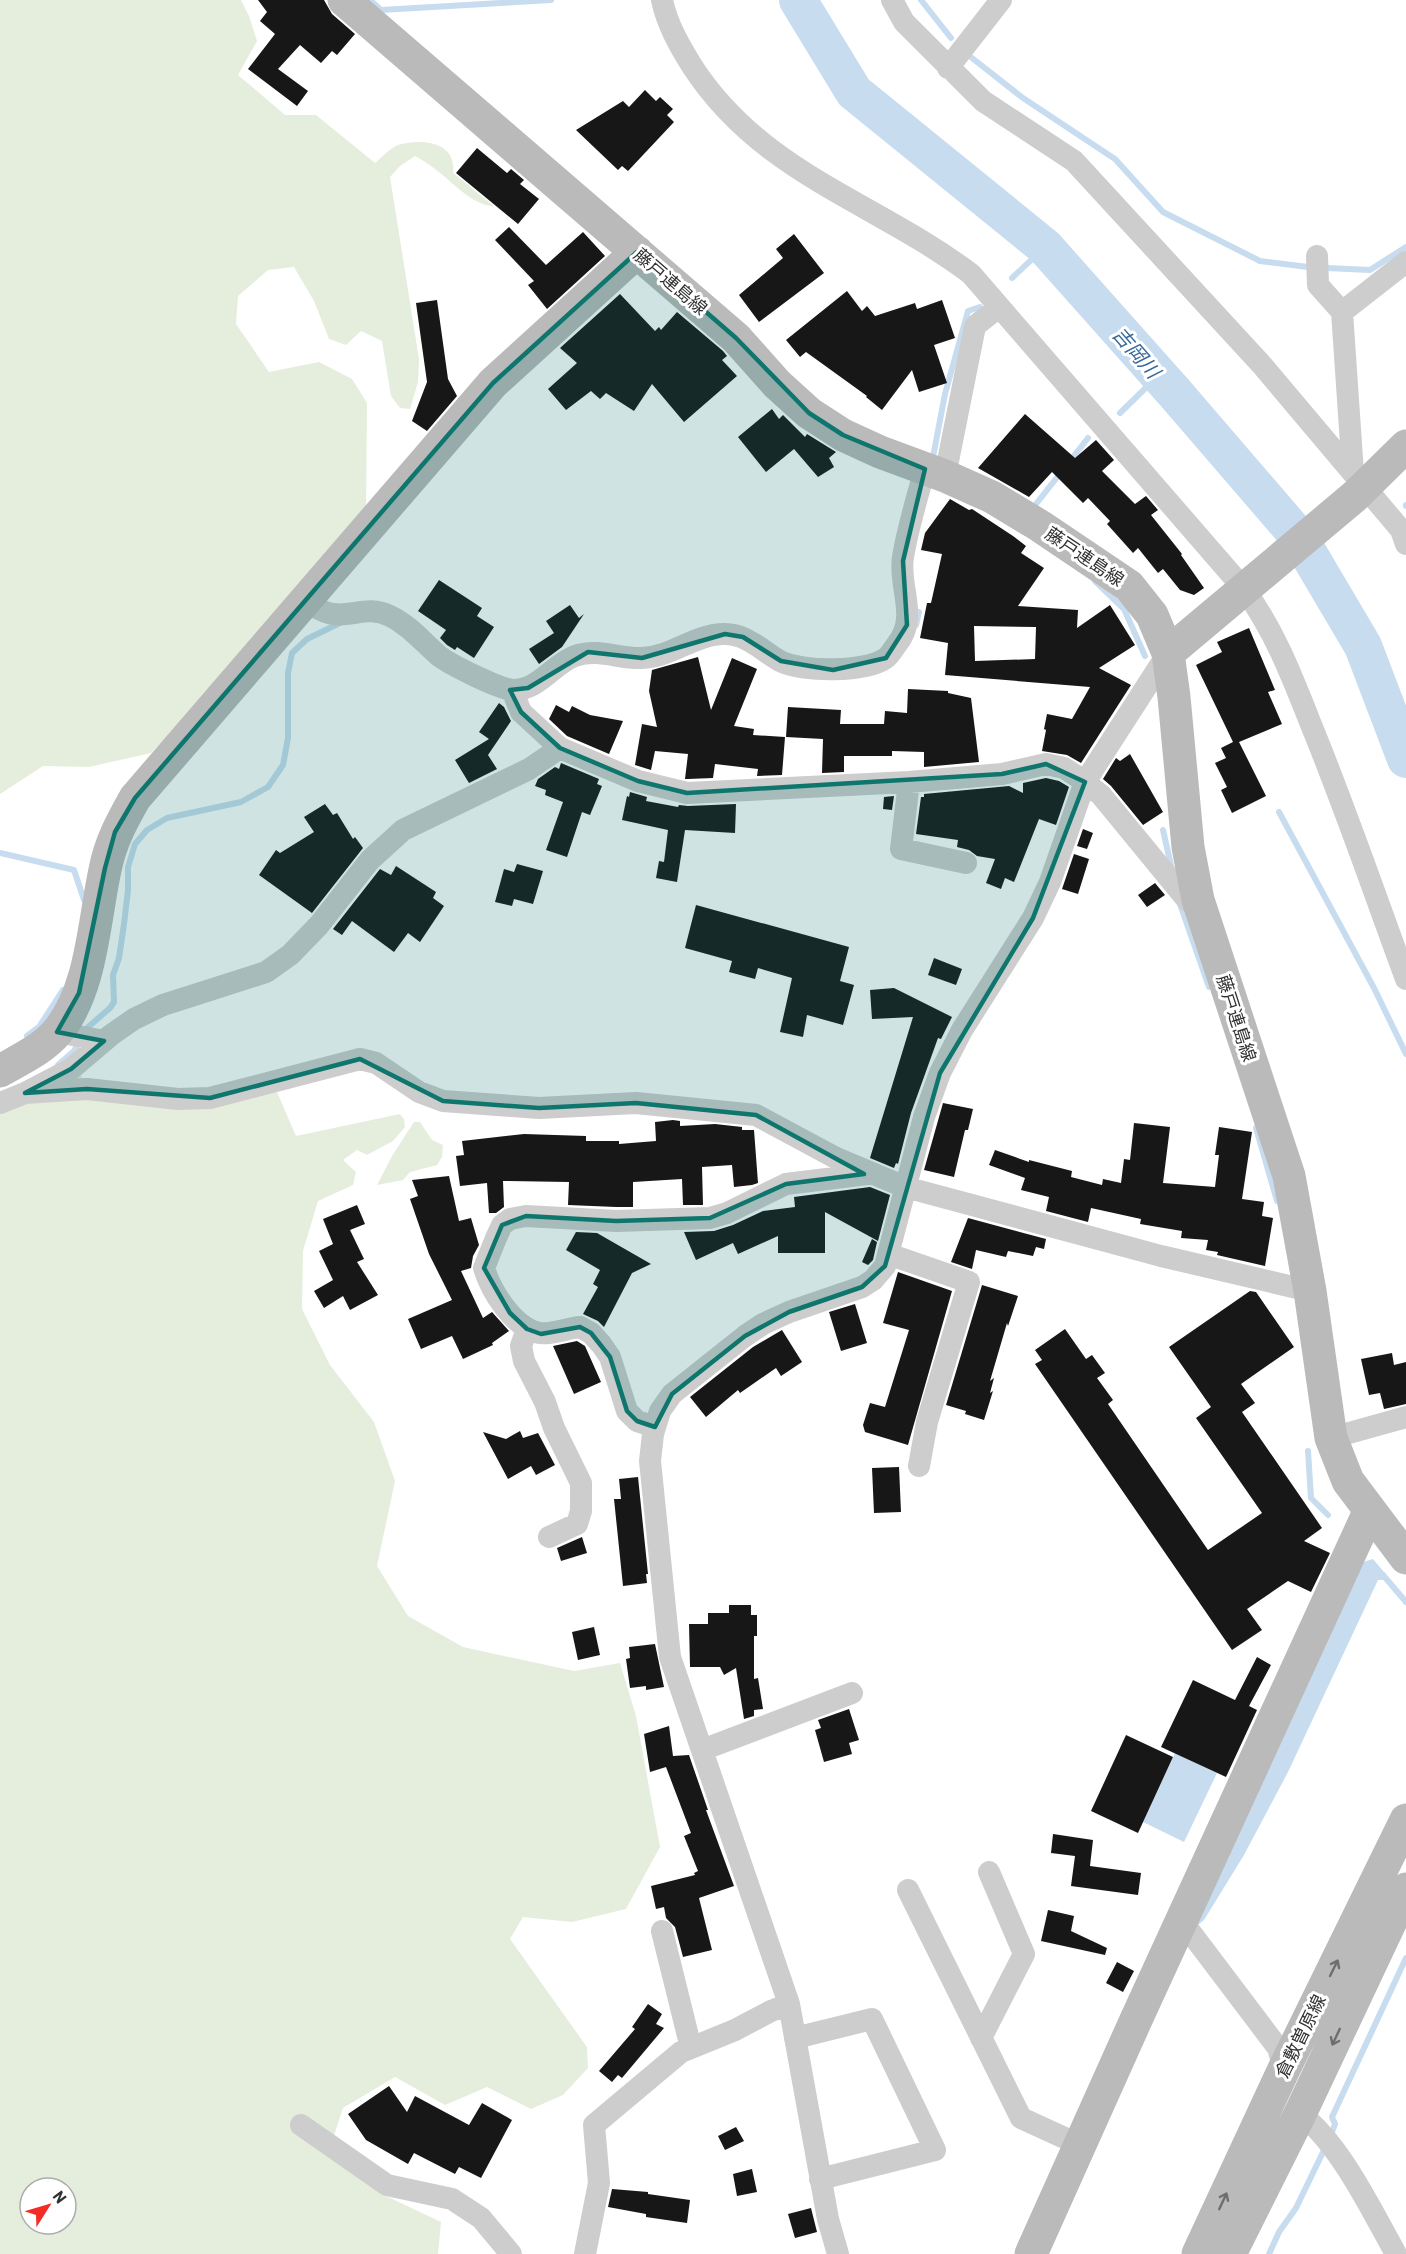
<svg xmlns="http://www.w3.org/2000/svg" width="1406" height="2254" viewBox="0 0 1406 2254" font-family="Barlow,'Noto Sans JP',sans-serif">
	<rect width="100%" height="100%" fill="#fff"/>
	<path fill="#e5eedd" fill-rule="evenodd" d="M0,0H241L249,16L257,41L238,75L285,115H316L375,163C382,157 390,148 398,145C421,138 457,141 453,173L494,206C472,206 452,181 435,169C429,164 422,160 415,156L400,166L390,177L419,359L418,382L410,409L400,408L391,396L382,341L361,331L346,345L329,339L314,301L294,267L268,270L238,296L236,324L269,372L319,362L352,379L367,403L366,513L233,668L151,753L89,767L43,766L0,794Z
		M76,1071L99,1095L277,1092L296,1136L400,1114L404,1119L405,1127L393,1141L367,1155L357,1150L343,1160L356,1172L353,1185L318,1201L303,1251L302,1309L330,1365L374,1422L395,1481L377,1566L408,1616L463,1647L574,1671L620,1663L636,1716L660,1847L626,1909L572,1922L523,1917L510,1939L587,2047L588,2068L563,2095L531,2109L487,2087L445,2105L395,2077L343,2108L328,2154L384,2195L441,2222L438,2254H0V1097ZM30,2188H66V2224H30Z
		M414,1122H420L432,1140L443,1145L442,1157L437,1165L410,1172L403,1180L377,1185L392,1156Z"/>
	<path fill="#c8dcf0" d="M1373,1559L1389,1578L1386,1580H1378L1288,1772L1244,1855L1204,1920L1198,1925L1197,1916L1360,1563Z
		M1175,1753L1217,1773L1184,1842L1143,1822Z"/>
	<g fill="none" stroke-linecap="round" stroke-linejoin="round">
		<path stroke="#c8dcf0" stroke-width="6" d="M370,0L381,10L551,0
			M921,0L951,38
			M972,58L1023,98L1115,159L1163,212L1260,261L1308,267
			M1327,268L1370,270L1406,247
			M1012,278L1045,247
			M1120,413L1159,375
			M933,457L945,394L968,311L980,307
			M1070,461L1088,438
			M1036,504L1062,471
			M1406,505V506
			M1095,581L1124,609L1145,656
			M916,625L919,612
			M1279,812L1374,988L1406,1054
			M1163,830L1172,870
			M0,853L74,870L84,900
			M1180,904L1209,987
			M27,1036L39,1027L63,990
			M58,1065L74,1051L87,1028L110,1008L114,1002L113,975L119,958L124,924L128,890V867L135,844L147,830L167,818L241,802L268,787L283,765L288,738V673L292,653L307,639L342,622
			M1256,1128L1277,1201
			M1308,1451L1311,1498L1328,1515
			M1383,1575L1406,1602
			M1331,2135L1335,2124L1332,2117L1406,1958
			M1269,2254L1279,2232L1296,2208L1324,2150"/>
		<path stroke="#c8dcf0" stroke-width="38" d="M798,0L854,92L1045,247L1174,392L1298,536L1363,646L1406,759"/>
	</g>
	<path fill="#171717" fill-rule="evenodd" d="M258,0H324L332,14L355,34L337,55L332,51L321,63L300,45L278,69L308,91L297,106L248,69L275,34L260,21L267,12Z
		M645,90L656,101L660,97L673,109L667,115L674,122L628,171L622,166L618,170L576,130L623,101L629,107Z
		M477,148L507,173L511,169L524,180L520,184L539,199L518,224L456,173Z
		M509,227L546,265L583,232L605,256L547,309L528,285L534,281L495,240Z
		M794,234L824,273L759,322L739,295L783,258L776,249Z
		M847,291L862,311L867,306L875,316L915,303L917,309L942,300L955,338L934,345L947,383L919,392L912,370L882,410L866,397L867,396L806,352L800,357L786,340Z
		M620,294L655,331L659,327L661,330L677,312L723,351L727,356L722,360L737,376L684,422L652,384L634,411L606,393L600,399L591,391L566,410L548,389L577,363L560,348Z
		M437,300L448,379L457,396L427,431L412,421L427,382L416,303Z
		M772,409L779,419L783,415L805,437L807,434L836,452L829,458L834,467L818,477L794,449L766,472L738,437Z
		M1025,414L1075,458L1096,440L1114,460L1102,471L1135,504L1146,496L1158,510L1151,515L1182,554L1181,555L1204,588L1194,595L1180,590L1163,569L1158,573L1138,548L1133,553L1107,524L1110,521L1088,498L1083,503L1052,472L1029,497L978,468Z
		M950,499L969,510L972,509L1013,536L1026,546L1021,553L1044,568L1018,606L1078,610L1077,628L1110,605L1135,645L1099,668L1131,685L1081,763L1067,755L1042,751L1046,730L1044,729L1047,714L1072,719L1090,687L945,675L948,643L920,638L927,603H931L942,554L921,550L925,533ZM974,626L1036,627L1035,659L975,661Z
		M439,580L482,608L477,616L494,627L474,658L457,647L455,650L447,645L440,638L446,630L418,611Z
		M570,605L579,618L584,614L562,647L539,664L529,649L554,633L546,621Z
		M1249,628L1275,690L1268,692L1282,724L1239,742L1266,796L1232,813L1221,790L1227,787L1215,763L1226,758L1221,748L1233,742L1196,665L1222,652L1217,642Z
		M698,657L711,710L732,658L757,669L734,726L754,729L753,735L785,737L782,775L757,776L758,769L715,764L713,778L688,779H685L688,754L655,751L651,770L635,765L642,724L657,727L649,691L652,670Z
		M908,689L948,691V693L971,698L979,762L924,767V752L892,751V756H844V772L822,773L823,739L786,737L788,707L841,710L840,724H884L885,711L907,713Z
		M499,703L504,707L511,721L488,755L497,769L469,783L455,760L489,739L479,732Z
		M556,705L569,712L572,706L590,715L623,721L609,754L567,736L549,719Z
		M1130,754L1163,812L1143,825L1111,786L1103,779L1116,758L1120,761Z
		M561,763L599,779L597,784L602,786L590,815L582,812L567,857L546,850L563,802L545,795L546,790L535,786L538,779L555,767L559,769Z
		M1046,778L1059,781L1069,787L1056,825L1039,819L1014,882L1005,878L1001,889L986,883L995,859L977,856L969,850L957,847L958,840L916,834L921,797H924V794L1009,786L1023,793V783Z
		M630,792L647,797L646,801L678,807L679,805L688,806L736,804L735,833L685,830L677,882L656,878L659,861L664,862L668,830L622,820L627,796L629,797Z
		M894,796L892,810L883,809L884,797Z
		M325,804L333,815L337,813L353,839L355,837L363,848L312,913L259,875L276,850L280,853L314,832L304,817Z
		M1083,829L1093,833L1087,849L1077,846Z
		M1074,854L1089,859L1078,894L1062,889Z
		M517,864L543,871L533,904L514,899L512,906L495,902L504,869L514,872Z
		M396,866L436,892L433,898L444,906L420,942L408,933L394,952L352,921L342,935L333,929L380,869L391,875Z
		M1155,883L1165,895L1147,907L1138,895Z
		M696,905L849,947L840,981L854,985L843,1025L807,1015L803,1037L780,1032L792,978L758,968L755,979L729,972L732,961L685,948Z
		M934,958L962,969L956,985L928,975Z
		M894,988L952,1017L941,1039L938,1038L911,1113L898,1164L896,1163L894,1168L870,1158L913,1017L872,1019L870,990Z
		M943,1103L973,1109L968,1130H965L954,1177L924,1170Z
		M673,1120L680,1121V1126L715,1124L742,1127V1130H754L758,1183L752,1185L734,1187L732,1165L702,1167L703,1205H683L682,1179L633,1182V1207H616L568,1205L569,1182L503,1181L504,1207L496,1213H489L487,1183L460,1186L456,1156L464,1155L462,1141L524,1134L586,1136V1141H619V1144L656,1141L655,1122Z
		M1134,1123L1170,1127L1163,1183L1215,1187L1219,1155H1215L1219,1127L1252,1132L1242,1199L1264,1202L1262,1216L1273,1218L1265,1266L1217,1255L1218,1252L1206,1250L1208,1240L1181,1238L1182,1231L1140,1224L1141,1219L1091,1208L1088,1222L1046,1211L1049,1197L1021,1190L1025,1178L989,1165L995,1150L1029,1162V1160L1072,1171L1071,1177L1102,1185L1103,1179L1121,1183L1124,1159L1130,1160Z
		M449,1176L459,1221L471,1218L479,1245L473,1256L471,1268L461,1271L483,1318L492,1312L509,1331L492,1343L493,1345L463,1359L452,1336L421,1349L408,1319L452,1300L429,1254L410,1199L418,1196L412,1180Z
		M870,1187L890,1195L878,1241L825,1212V1253H778V1236L738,1254L733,1243L696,1260L684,1232L714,1231L733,1225L763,1211L795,1207L794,1197Z
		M357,1205L365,1224L350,1230L364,1259L357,1262L378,1295L350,1310L343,1296L324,1308L314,1291L333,1280L319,1251L333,1244L323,1219Z
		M968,1218L1046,1239L1044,1249L1036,1247L1033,1256L1008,1251L1006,1257L976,1250L972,1269L951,1262Z
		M576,1232L597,1233L651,1264L632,1273L604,1327L598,1321L583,1314L598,1287L593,1284L600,1270L566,1250Z
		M872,1239L877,1242L873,1260L868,1265L862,1262Z
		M898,1272L952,1291L908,1445L865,1432L863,1425L870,1403L885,1407L909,1330L883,1323Z
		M982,1285L1018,1296L1008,1326L1007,1323L990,1381L994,1378L990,1393L993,1391L984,1420L965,1414L966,1411L946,1405Z
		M1250,1291L1256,1292L1294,1347L1241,1384L1255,1403L1242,1412L1322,1528L1304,1541L1330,1553L1311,1592L1288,1581L1247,1609L1262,1630L1232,1650L1035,1364L1042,1360L1035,1350L1065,1329L1086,1359L1092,1355L1105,1373L1097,1378L1113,1400L1108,1404L1208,1550L1262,1513L1196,1418L1211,1407L1169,1347Z
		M855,1304L867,1343L841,1351L829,1312Z
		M782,1330L802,1362L781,1376L776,1368L740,1393L738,1390L706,1417L690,1397L753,1347Z
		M577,1341L585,1346L601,1382L574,1394L553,1346Z
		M1392,1353L1394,1365L1406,1362V1404L1384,1409L1380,1393L1369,1395L1361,1359Z
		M520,1431L523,1438L538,1433L555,1465L536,1475L531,1466L508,1479L483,1432L506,1439Z
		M899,1467L901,1512L874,1513L872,1468Z
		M638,1477L648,1574H646L647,1583L623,1586L614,1499H621L619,1479Z
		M582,1537L587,1553L561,1561L557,1548Z
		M729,1605H751V1615H757V1636H754V1679L758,1678L763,1709L754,1710V1716L744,1719L736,1668L724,1675L720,1667H690L689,1624H708V1613H729Z
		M594,1627L600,1655L578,1660L572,1632Z
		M655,1644L664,1687L646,1690V1686L630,1688L626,1659L630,1658L629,1647Z
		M1257,1657L1271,1665L1249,1706L1257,1710L1226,1777L1161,1747L1193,1680L1235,1700Z
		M849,1709L859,1740L849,1743L852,1754L824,1762L815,1730L821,1728L818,1720Z
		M669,1726L673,1756L689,1755L708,1810H706L734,1886L699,1898L712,1950L683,1957L675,1927L666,1918L664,1907L656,1909L651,1886L695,1875L694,1873L698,1871L684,1836L691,1833L666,1767L650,1772L644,1734Z
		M1126,1735L1173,1757L1138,1833L1091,1811Z
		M1053,1834L1093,1840L1090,1866L1141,1873L1138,1895L1071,1886L1075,1856L1051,1853Z
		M1048,1910L1074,1916L1071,1931L1107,1948L1105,1955L1041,1941Z
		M1117,1962L1134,1971L1123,1992L1106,1983Z
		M648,2004L662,2014L656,2024L664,2028L622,2078L618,2075L612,2082L599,2071L635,2029L632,2027Z
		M389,2086L407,2112L415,2096L469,2125L482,2103L512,2120L481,2178L459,2167L455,2174L414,2153L408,2164L366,2140L348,2114Z
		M736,2127L744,2141L725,2150L718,2136Z
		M752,2169L757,2192L737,2196L733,2174Z
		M612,2189L648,2192V2194L690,2200L687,2223L646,2217V2214L608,2207Z
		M811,2208L817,2232L795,2238L788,2214Z"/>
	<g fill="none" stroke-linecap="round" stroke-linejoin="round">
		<path stroke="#cdcdcd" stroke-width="22" d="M662,0C667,24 679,45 692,66C762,174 874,201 971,274L1244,589C1275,631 1293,679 1312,727C1346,810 1375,895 1406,979
			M892,0L904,22L983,101L1074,161L1261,364L1401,530L1406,544
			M948,68L1001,0
			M1317,256L1318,285L1342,312L1353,473
			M1342,312L1406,262
			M945,476L975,326L999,307
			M304,601C312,605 323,613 333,614C353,617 368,605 390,616C409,625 423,642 439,656C451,665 499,689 513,690C539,690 553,664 575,656C598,648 619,659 642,658C672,657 695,634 724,634C747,634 761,650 780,661C801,672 866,673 886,658C890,655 894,648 897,644C919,617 898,587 903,557C908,527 917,498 925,469
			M512,690L521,712L560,748L638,781L687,793L909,782L1002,774L1046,764L1064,768L1081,779L1101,795L1188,901L1198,900
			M909,782L901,849L966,863
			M57,1032L104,1041
			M25,1093L87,1089L178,1099L210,1098L360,1059L376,1063L419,1092L443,1101L539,1108L636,1103L756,1115L836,1158L905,1187L1161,1256L1310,1291
			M0,1103L25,1093L71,1069L111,1035L134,1019L163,1005L266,972L290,955L319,925L370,860L403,830L529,769L560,748
			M888,1254L969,1282L927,1422L919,1466
			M527,1329L521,1346L524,1361L545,1402L554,1428L581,1483V1511L577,1524L549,1537
			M655,1427L637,1421L627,1411L610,1357L601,1344L591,1333L580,1327C568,1328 551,1335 539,1333C513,1327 491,1291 484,1268L496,1238L502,1225L510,1219L526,1216L616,1221L710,1218L727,1213L786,1184L867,1174
			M1331,1438L1406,1417
			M702,1750L852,1693
			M908,1890L1021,2118L1080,2145
			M1182,1921L1278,2048L1284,2069
			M662,1931L691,2048
			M795,2038L872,2019L935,2150L820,2179
			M981,2038L1024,1954L989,1872
			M1300,2114C1339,2142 1372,2211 1396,2254
			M301,2125L387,2185L452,2199L481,2218L511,2254
			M585,2254L599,2183L594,2125L681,2052L735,2030L771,2011L789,2004
			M838,2254L828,2219L789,2004L670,1657L650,1461L653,1434L660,1411L672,1394L745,1336L763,1324L789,1312L862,1287L873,1280L885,1266L924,1117L940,1073L962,1030L1033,918L1050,882L1085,782L1168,653"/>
		<path stroke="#bababa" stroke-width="33" d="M344,0L736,338L777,384L809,413L843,435L880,452L945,476L992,497L1040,526L1129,586L1152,615L1168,653L1174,697L1188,847L1198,900L1289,1176L1310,1291L1331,1438L1348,1481L1406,1558
			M1168,653L1355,496L1406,446
			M0,1071C19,1060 43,1049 57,1032C92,991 94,920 105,870C110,843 122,821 135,798L493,383L637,252
			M1031,2254L1135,2022L1369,1512
			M1198,2254L1284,2069L1406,1820
			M1230,2254L1300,2114L1406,1889"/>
	</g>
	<defs><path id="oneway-shaft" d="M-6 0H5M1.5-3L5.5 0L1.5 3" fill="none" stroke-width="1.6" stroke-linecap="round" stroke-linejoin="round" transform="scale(1.5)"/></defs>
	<g stroke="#6e6e6e">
		<use href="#oneway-shaft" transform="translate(1334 1968) rotate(-64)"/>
		<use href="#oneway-shaft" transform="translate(1336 2037) rotate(115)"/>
		<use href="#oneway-shaft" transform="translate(1223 2201) rotate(-65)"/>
	</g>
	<path fill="#0f766e" fill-opacity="0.2" stroke="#0f766e" stroke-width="4.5" stroke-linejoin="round" d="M637,252L736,338L809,413L843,435L925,469L903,561L907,625L886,658L833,670L781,661L743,637L725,634L642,658L588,652L528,688L510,690L521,712L560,748L638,781L687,793L1002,774L1046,764L1085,782L1033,918L940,1073L885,1266L862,1287L789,1312L745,1336L672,1394L655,1427L637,1421L627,1411L610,1357L591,1333L580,1327L541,1334L527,1329L510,1313L484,1268L502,1225L526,1216L616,1221L710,1218L786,1184L864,1174L756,1115L636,1103L539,1108L443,1101L360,1059L210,1098L87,1089L25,1093L71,1069L104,1041L57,1032L79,993L105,868L115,832L135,798L493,383Z"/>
	<g text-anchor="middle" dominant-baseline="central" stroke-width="6" stroke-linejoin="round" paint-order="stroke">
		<g font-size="18" fill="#303030" stroke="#fff">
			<text transform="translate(671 281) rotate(41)">藤戸連島線</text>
			<text transform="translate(1085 556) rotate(34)">藤戸連島線</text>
			<text transform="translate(1237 1018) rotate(72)">藤戸連島線</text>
			<text transform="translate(1300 2036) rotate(-64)">倉敷曽原線</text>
		</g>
		<g font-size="20" font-style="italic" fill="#36699b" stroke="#fff">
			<text transform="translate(1137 352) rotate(49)">吉岡川</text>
		</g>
	</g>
	<g transform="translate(48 2206) rotate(53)"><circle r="28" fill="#ffffff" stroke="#acacac" stroke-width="1.5"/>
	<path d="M0-4.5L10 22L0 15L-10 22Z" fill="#f52b25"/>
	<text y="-9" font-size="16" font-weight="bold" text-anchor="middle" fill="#303030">N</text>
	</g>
</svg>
